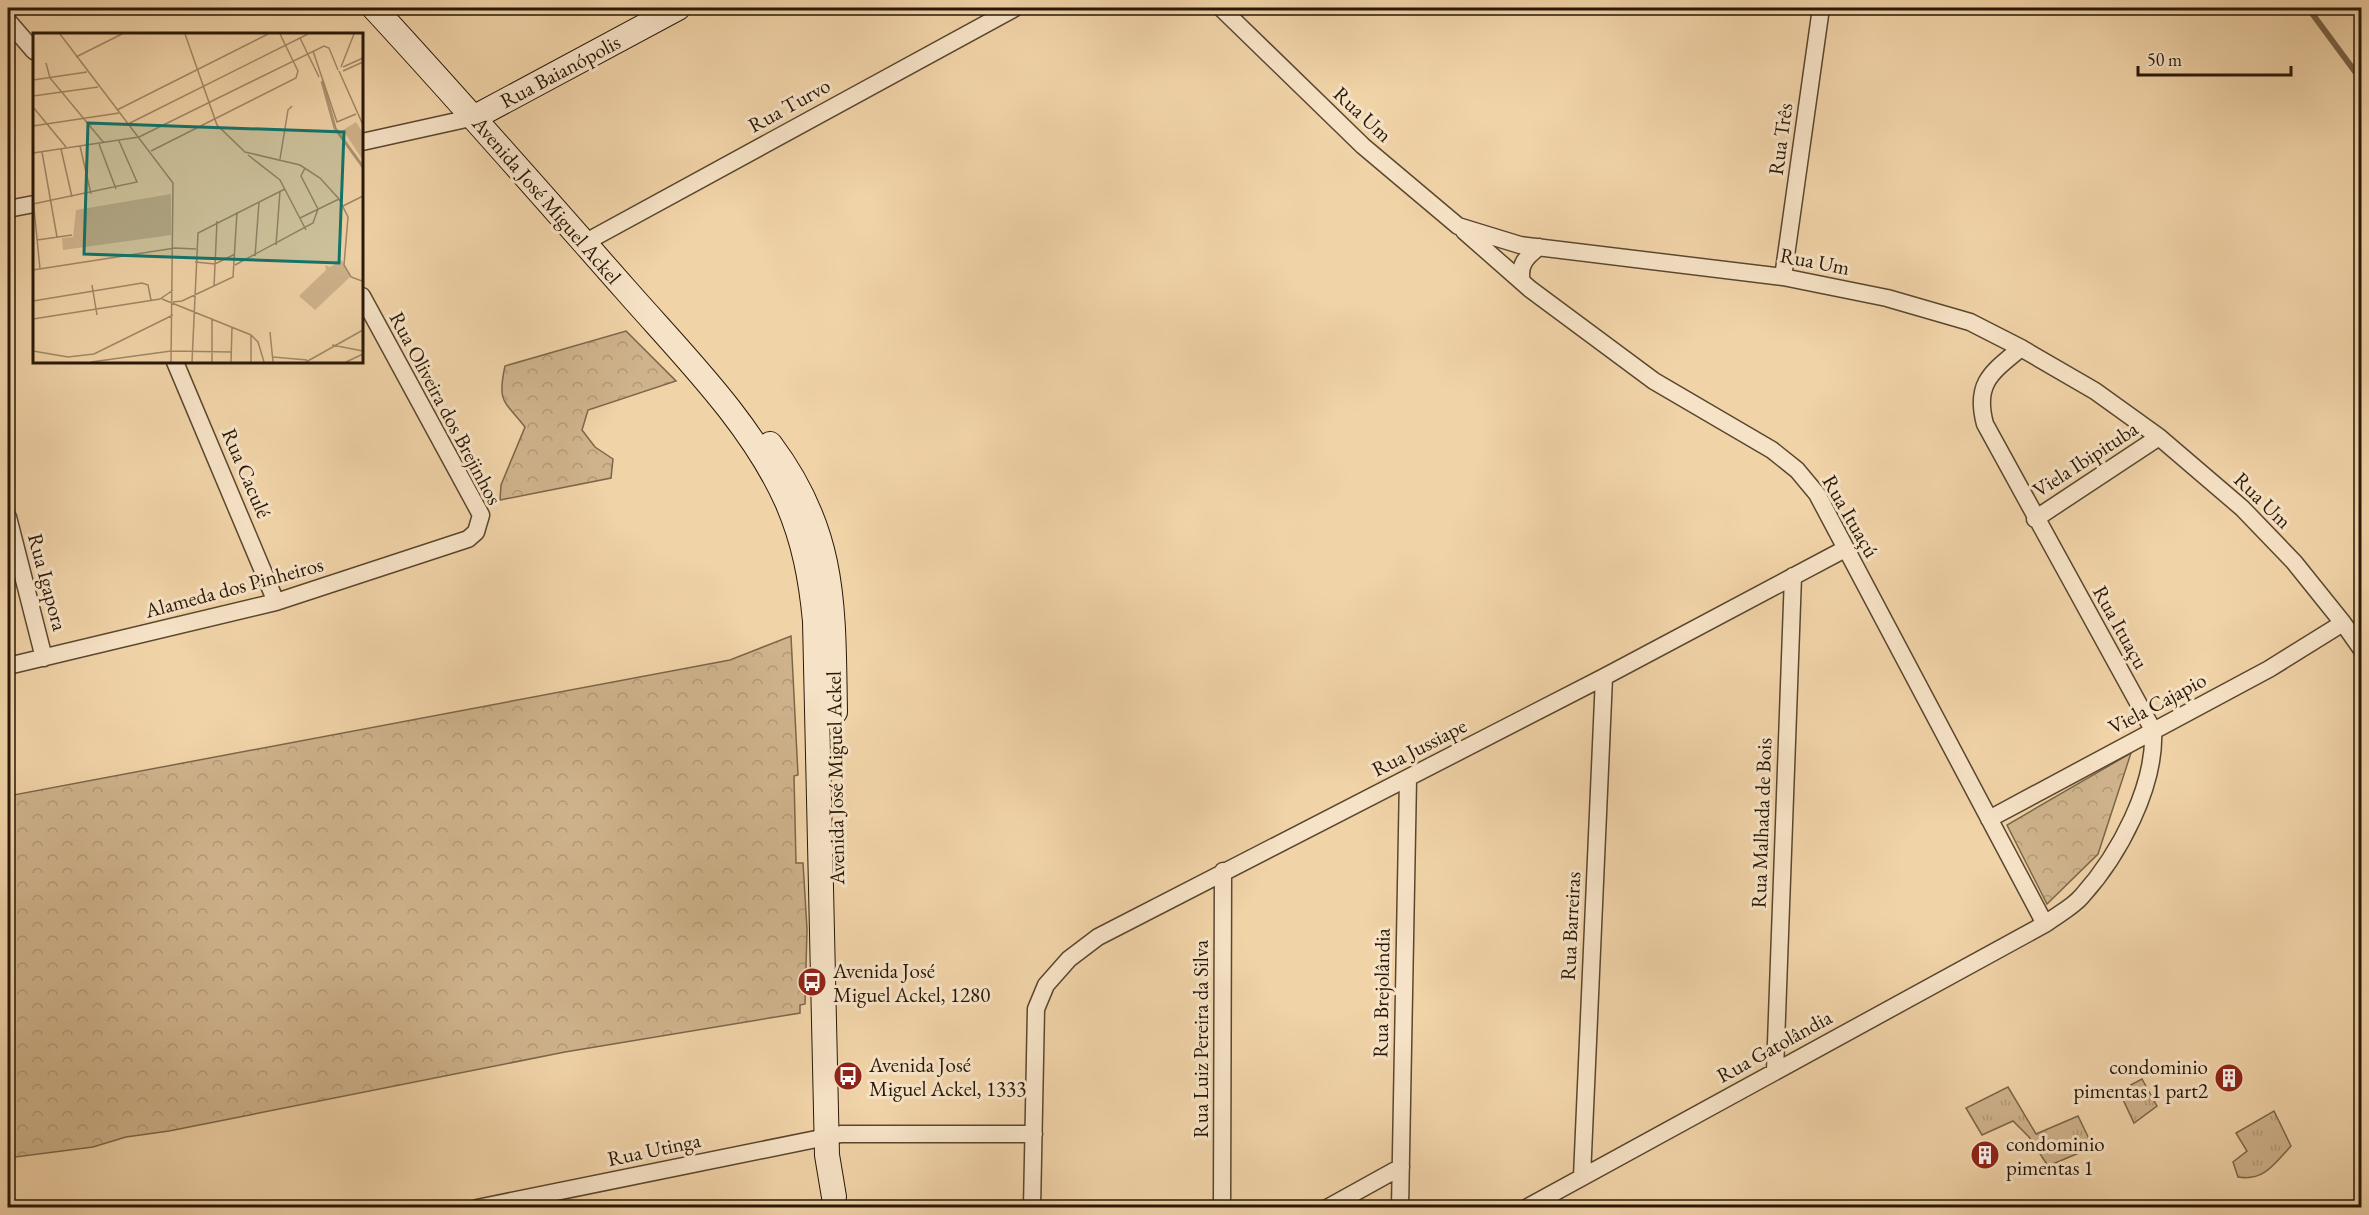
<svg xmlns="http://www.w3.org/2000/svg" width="2369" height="1215" viewBox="0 0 2369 1215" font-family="'EB Garamond',serif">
	<defs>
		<pattern id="grass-tufts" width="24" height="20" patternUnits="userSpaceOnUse" patternTransform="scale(1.5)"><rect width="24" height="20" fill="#cfb38c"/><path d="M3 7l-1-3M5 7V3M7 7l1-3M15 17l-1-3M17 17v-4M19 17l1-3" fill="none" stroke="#b29977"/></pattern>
		<pattern id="forest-crowns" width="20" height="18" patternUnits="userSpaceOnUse" patternTransform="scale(1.5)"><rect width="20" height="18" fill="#cfb38c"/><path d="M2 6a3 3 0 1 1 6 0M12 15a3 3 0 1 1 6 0" fill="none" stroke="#b29977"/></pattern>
	</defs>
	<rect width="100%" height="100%" fill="#f1d3a8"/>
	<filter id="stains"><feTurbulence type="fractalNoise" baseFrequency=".00333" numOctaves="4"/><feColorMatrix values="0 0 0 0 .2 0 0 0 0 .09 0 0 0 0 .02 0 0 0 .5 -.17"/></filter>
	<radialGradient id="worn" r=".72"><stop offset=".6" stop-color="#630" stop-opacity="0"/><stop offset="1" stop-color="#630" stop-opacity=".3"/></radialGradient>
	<path fill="url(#grass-tufts)" stroke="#7c6649" stroke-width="1.5" d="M2142,1079L2157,1106L2134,1123L2119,1091Z
		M2008,1087L2036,1134L2078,1116L2093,1147L2048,1166L2029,1137L2013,1121L1982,1135L1966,1108Z
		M2274,1111L2291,1146C2275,1163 2264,1182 2238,1177L2233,1162L2247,1151L2236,1133Z"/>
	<path fill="url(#forest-crowns)" stroke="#7c6649" stroke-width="1.5" d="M626,331L676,381L588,410L582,430L595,447L613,459L611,478L500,500L501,485L525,427C504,400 497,403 505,366Z
		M791,636L798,775L794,776L796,863H803L807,929L805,1004L800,1005V1013L565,1052L169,1131L126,1137L93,1147L8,1158V796L730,660Z
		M2131,753L2098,854L2047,904L2007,825Z"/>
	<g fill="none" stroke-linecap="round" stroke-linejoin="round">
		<path stroke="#786246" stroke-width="6" d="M2308,8L2362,81"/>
		<g stroke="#5a472e" stroke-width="19">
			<path id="street" d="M1221,8L1363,146L1458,226L1520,245L1783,277L1887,298L1970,322L2021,348L2095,391L2159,437L2242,508L2294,562L2343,623L2362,650
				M8,21L34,51
				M362,142L475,117
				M8,209L34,204
				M1464,231L1530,289L1654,381L1772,450L1797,470L1817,494L2045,924
				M584,243L1015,8
				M1783,277L1821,8
				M1522,282C1518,265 1526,257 1539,247
				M175,362L276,602
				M8,517L44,658
				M2035,519L2159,437
				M8,666L276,602L468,539L476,532L481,515L362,296
				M1989,819L2269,669L2343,623
				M1775,1071L1793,576
				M1582,1177L1604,677
				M477,1208L841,1134H1034
				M1032,1208L1036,1009L1046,985L1069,959L1098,937L1604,677L1845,549
				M1222,1208L1223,871
				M1327,1208L1401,1167
				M1400,1208L1408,778
				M1526,1208L2045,924C2057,915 2073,907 2082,896C2119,855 2156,786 2153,730L1985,424C1974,383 1992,372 2021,348"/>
		</g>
		<g stroke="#281806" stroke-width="26">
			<path id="secondary" d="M374,8C459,100 542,195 625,289C682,354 752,423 787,502C804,541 811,579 815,621L827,1155L834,1197
				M475,117L678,8
				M770,444C837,533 833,607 835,712"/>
		</g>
		<use href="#street" stroke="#f6e2c6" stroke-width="16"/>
		<use href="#secondary" stroke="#f6e2c6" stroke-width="24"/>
	</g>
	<defs>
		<g id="bus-disc" transform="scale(1.5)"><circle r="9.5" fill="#8f2418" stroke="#f6e2c6"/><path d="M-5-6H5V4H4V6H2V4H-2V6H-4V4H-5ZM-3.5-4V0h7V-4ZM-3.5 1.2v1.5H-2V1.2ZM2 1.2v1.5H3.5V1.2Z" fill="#fff"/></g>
		<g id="building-disc" transform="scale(1.5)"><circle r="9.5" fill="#8f2418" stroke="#f6e2c6"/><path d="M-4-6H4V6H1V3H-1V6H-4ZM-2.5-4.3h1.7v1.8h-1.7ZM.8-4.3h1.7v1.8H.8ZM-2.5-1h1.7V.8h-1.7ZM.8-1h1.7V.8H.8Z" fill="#fff"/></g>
	</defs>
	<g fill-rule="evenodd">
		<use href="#bus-disc" x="812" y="982"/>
		<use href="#bus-disc" x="848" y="1076"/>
		<use href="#building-disc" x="2229" y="1078"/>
		<use href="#building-disc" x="1985" y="1155"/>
	</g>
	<g text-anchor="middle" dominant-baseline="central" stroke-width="6" stroke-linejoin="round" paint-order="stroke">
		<g font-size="21" fill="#281806" stroke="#f6e2c6">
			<text transform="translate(560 71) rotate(-28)">Rua Baianópolis</text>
			<text transform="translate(789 105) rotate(-29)">Rua Turvo</text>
			<text transform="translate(1363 114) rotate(43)">Rua Um</text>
			<text transform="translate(1780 139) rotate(-82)">Rua Três</text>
			<text transform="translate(547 200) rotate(49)">Avenida José Miguel Ackel</text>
			<text transform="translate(1815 261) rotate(11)">Rua Um</text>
			<text transform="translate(446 408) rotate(62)">Rua Oliveira dos Brejinhos</text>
			<text transform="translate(2085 459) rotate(-33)">Viela Ibipituba</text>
			<text transform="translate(247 473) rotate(67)">Rua Caculé</text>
			<text transform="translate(2263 500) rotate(44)">Rua Um</text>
			<text transform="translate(1851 516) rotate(60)">Rua Ituaçú</text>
			<text transform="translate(48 582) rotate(75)">Rua Igapora</text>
			<text transform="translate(234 587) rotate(-15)">Alameda dos Pinheiros</text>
			<text transform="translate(2121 627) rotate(61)">Rua Ituaçu</text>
			<text transform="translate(2157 703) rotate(-28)">Viela Cajapio</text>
			<text transform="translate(1419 747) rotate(-27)">Rua Jussiape</text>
			<text transform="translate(835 778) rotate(-91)">Avenida José Miguel Ackel</text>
			<text transform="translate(1761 823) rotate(-88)">Rua Malhada de Bois</text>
			<text transform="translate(1570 926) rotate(-87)">Rua Barreiras</text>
			<text transform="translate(1381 993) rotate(-89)">Rua Brejolândia</text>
			<text transform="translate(1200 1039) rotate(-90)">Rua Luiz Pereira da Silva</text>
			<text transform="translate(1774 1046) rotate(-29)">Rua Gatolândia</text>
			<text transform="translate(654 1149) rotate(-12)">Rua Utinga</text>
		</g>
		<g font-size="21" fill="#281806" stroke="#f6e2c6" text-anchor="start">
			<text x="833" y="970">Avenida José<tspan x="833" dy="24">Miguel Ackel, 1280</tspan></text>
			<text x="869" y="1064">Avenida José<tspan x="869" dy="24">Miguel Ackel, 1333</tspan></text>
			<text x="2208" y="1066" text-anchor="end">condominio<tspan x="2208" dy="24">pimentas 1 part2</tspan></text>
			<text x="2006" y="1143">condominio<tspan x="2006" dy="24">pimentas 1</tspan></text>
		</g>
	</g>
	<g transform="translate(33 33)">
		<rect width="330" height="330" fill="#f1d3a8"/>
		<path d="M138,161V202L30,217L29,205L40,204L43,177ZM309,227L317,244L282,277L266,263L293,237L292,232L297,234Z" fill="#cfb38c"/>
		<path d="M323,89L330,100L329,126L310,97Z" fill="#cfb38c"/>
		<path fill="none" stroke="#ad9371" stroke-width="3" d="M289,48L302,95L330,134"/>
		<path fill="none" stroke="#a18867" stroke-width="1.5" d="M27,1L140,150L138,329M152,1L184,92L212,119L267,132L287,145L306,166L315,184L311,232L318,244L329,248M267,5L286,44M280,18L304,89L323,81M43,24L89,1M13,30L17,45L71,110M308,34L321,1M310,34L330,25M306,38L330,92M310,38L330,29M0,47L54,39M0,63L65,54M0,74L33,114M84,77L235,1M95,91L275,1M0,93L86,80M66,111L83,156M47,113L58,161M28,116L39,164M118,118L263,45L265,38L247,1M9,119L24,204M0,120L106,104L291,13L296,15L305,37M215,122L247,147L273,197M247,126L255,77L259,73M0,165L7,236M0,171L104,149L86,108M310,173L330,163M267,185L306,166M4,207L39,202M243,212L247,158M222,223L226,169M162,229L182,231L202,221M202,232L280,190L285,176L268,143L272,135M0,237L142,215L163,216M59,252L64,282M181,254L184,188M129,266L218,302L225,309L231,329M0,268L109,250L115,252L118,267M140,269L149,268L200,244L204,179M0,286L127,266L140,257M237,299L240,329M218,302V329M299,312L330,318M0,318L35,324L61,321L140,282M240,324L274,327M58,329L138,318L198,319M159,329L165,200L252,156M179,329V285M198,329L199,294M273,329L330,297M313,329L330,321"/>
		<path fill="#0f766e" fill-opacity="0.15" stroke="#0f766e" stroke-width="3" d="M55,90L311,99L306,230L51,221Z"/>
		<rect width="330" height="330" fill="none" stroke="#281806" stroke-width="3"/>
	</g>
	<rect width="2369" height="1215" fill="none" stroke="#f1d3a8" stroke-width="30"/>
	<rect x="9" y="9" width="2351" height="1197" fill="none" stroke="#281806" stroke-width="3"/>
	<rect x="15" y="15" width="2339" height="1185" fill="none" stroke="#281806" stroke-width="1.5"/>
	<path d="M2138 66v9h153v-9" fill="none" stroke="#281806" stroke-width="3"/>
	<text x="2147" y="66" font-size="18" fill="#281806" stroke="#f6e2c6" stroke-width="4.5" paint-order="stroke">50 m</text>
	<rect width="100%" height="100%" filter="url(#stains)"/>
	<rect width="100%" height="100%" fill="url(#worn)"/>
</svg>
